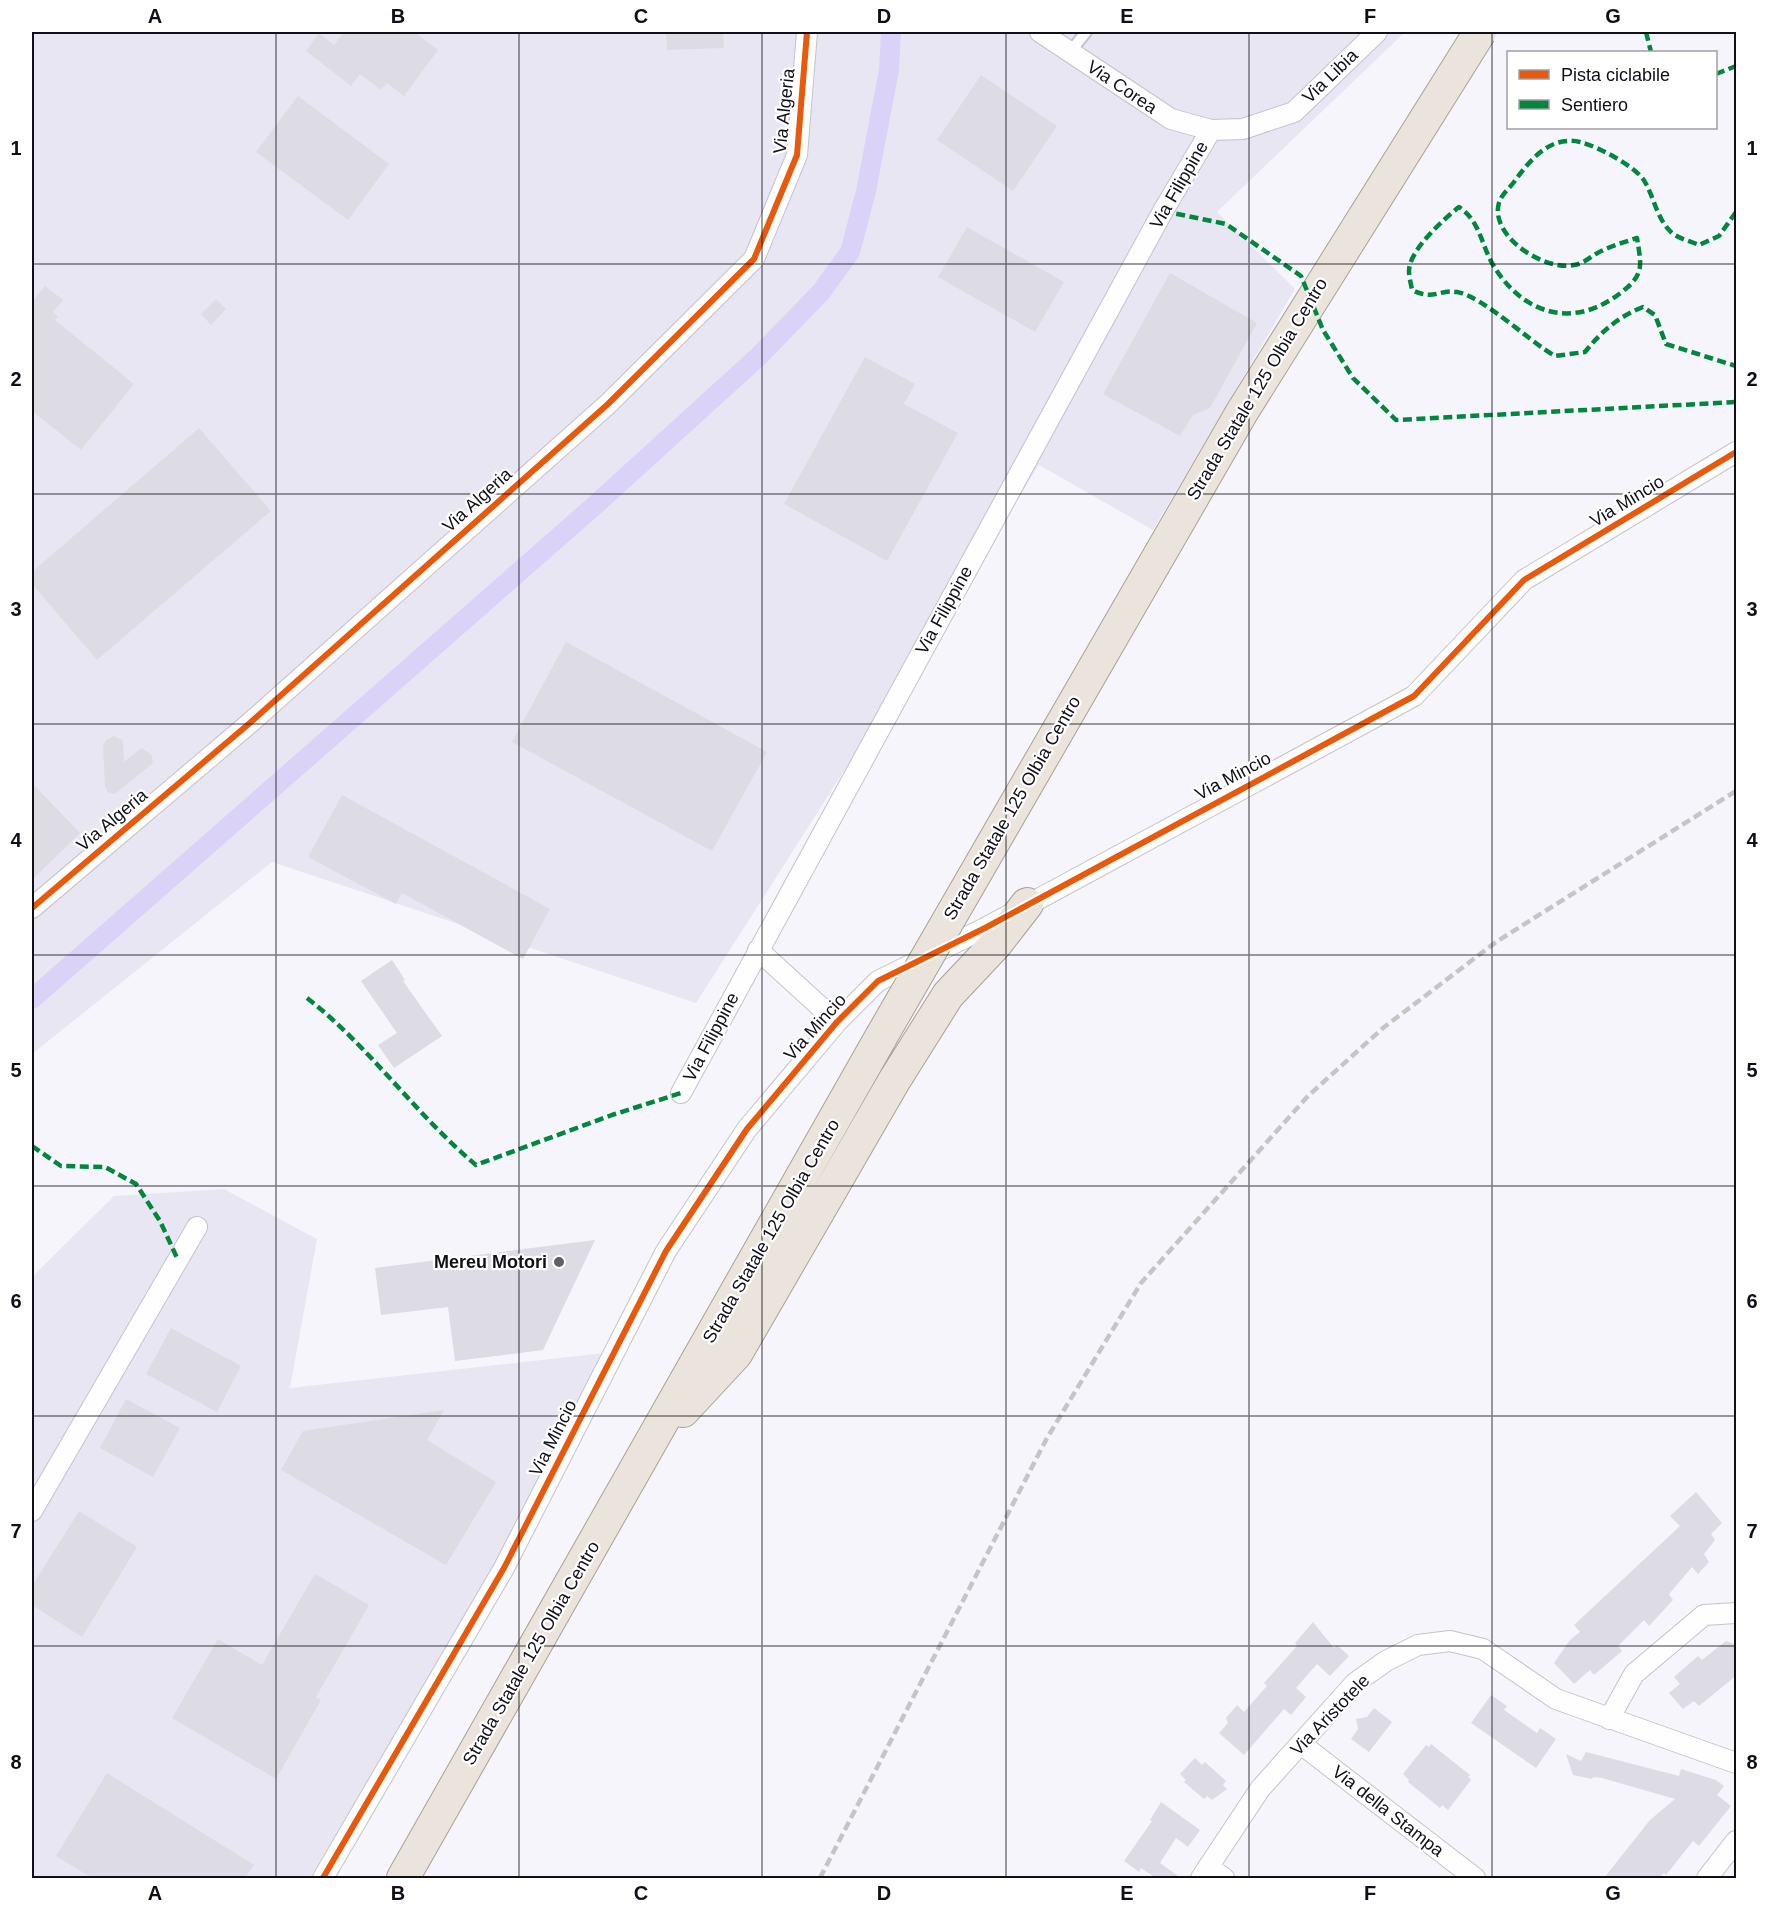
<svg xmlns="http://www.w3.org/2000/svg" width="1768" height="1910" viewBox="0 0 1768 1910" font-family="Helvetica,sans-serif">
	<rect width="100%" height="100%" fill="#f6f5fb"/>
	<path fill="#e9e6f4" d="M32,32H1405L1217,212L1295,289L1153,530L1039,465L696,1003L272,862L32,1054Z
		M224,1189L317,1239L290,1388L622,1351L310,1878H32V1277L114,1196Z"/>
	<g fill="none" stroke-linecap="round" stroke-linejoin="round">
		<path stroke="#dbd3f7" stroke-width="20" d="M32,999L593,507L758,357L821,292L850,252L866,191L889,70L891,32"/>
	</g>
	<path fill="#dddbe3" d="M344,32H414L438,50L404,96L387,83L381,90L360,74L351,86L306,51L319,33L334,45Z
		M666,32H723L724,48L667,50Z
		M981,75L1057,126L1013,191L937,140Z
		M298,96L389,164L348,220L256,152Z
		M967,227L1064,282L1035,332L938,277Z
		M1170,273L1257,323L1210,408L1193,415L1180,436L1103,394Z
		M45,286L63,300L53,312L58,317L55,320L134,384L81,450L32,411V302Z
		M216,299L226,309L211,325L201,314Z
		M865,357L915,384L904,404L958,433L887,561L784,504Z
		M199,428L271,511L97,660L32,584V572Z
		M566,642L767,752L712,851L512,742Z
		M114,736L123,740L124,762L141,748L151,754L153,761L152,764L115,794L108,792L105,787L103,746L106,740Z
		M32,783L80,833L32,880Z
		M342,795L550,909L523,959L402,893L396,904L308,857Z
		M392,960L405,980L403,981L442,1036L394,1068L378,1045L397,1033L361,981Z
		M595,1240L543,1350L455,1361L448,1307L381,1315L375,1268Z
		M171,1328L241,1366L217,1412L146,1374Z
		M126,1399L180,1428L153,1477L100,1448Z
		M444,1410L427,1440L496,1482L446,1565L281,1470L303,1431Z
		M1696,1492L1722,1523L1711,1534L1715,1540L1704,1554L1709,1562L1698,1574L1692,1567L1669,1594L1673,1600L1649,1626L1644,1620L1618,1646L1622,1651L1594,1675L1590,1670L1574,1684L1554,1663L1570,1640L1580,1632L1574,1625L1680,1526L1670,1516Z
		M79,1511L137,1547L82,1637L32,1605V1586Z
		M315,1574L369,1605L316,1697L321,1700L276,1779L172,1718L218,1639L262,1665Z
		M1313,1622L1334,1648L1337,1645L1349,1656L1330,1676L1317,1664L1296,1688L1306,1697L1291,1715L1284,1709L1244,1755L1219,1733L1228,1723L1226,1718L1237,1705L1244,1712L1267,1686L1264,1683L1297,1646L1295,1643Z
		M1726,1641L1737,1645V1675L1699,1706L1694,1701L1683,1709L1669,1693L1680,1684L1674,1677L1698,1656L1702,1660Z
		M1491,1695L1507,1706L1504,1710L1537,1733L1540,1728L1556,1739L1536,1768L1471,1723Z
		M1374,1708L1392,1722L1369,1752L1351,1739L1358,1729L1356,1719L1367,1717Z
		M1431,1744L1470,1775L1468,1777L1471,1780L1448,1810L1442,1805L1440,1808L1408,1782L1409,1780L1403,1774L1426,1745L1429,1747Z
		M1586,1752L1679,1776L1681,1769L1716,1780L1724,1786L1717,1795L1731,1806L1699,1846L1693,1841L1666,1875L1664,1873L1659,1878H1604L1650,1820L1675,1799L1602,1778L1593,1777L1592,1779L1573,1775L1566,1754L1581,1761Z
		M1195,1758L1202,1765L1205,1762L1226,1781L1223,1785L1227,1789L1212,1800L1207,1796L1204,1799L1184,1782L1186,1780L1180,1774Z
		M107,1773L254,1865L245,1878H92L56,1856Z
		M1161,1802L1200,1830L1188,1847L1176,1838L1160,1863L1181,1878H1156L1141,1868L1139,1872L1124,1861L1152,1821L1150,1820Z"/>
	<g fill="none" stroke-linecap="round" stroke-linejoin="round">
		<g stroke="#c4c3cb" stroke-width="14">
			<path id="lane" d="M1070,52L1086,32"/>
		</g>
		<g stroke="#c4c3cb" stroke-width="22">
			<path id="street" d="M1040,32L1171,119L1211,130L1243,129L1294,112L1377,32
				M32,908L251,722L608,404L754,259L797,155L807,32
				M758,950L837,1022
				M681,1093L1163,211L1211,130
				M32,1511L197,1227
				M1609,1719L1634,1674L1704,1615L1736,1613
				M1301,1744L1475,1878
				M1208,1867L1224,1878
				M323,1878L504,1568L666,1251L747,1129L837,1022L878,981L985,928L1414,696L1524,580L1736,452
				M1201,1878L1260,1789L1355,1683L1386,1661L1418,1645L1450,1641L1483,1649L1556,1699L1736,1763
				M1707,1878L1736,1841"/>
		</g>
		<g stroke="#aba094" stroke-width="34">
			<path id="primary" d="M683,1411L736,1354L894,1081L948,995L996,944L1027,904
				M403,1878L881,1037"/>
		</g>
		<use href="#lane" stroke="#fefefe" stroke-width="10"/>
		<use href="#street" stroke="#fefefe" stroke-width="20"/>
		<use href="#primary" stroke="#eae4dc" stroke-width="32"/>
		<path stroke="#c5c5c6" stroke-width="4.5" stroke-dasharray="9 4.5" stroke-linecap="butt" d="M820,1878L1047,1438L1141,1283L1308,1096L1383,1028L1496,942L1736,791"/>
		<g stroke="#aba094" stroke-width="34" stroke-linecap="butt">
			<path id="primary-bridge" d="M881,1037L1242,412L1480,32"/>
		</g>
		<use href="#primary-bridge" stroke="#eae4dc" stroke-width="32"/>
		<path stroke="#00873e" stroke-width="4.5" stroke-dasharray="9 4.5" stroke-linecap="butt" d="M1646,32L1651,52
			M1716,74L1736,66
			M1163,211L1226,224L1301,276L1323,330L1353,378L1396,420L1736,402
			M1736,212L1719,236L1699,245C1690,241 1676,238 1670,231C1657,218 1654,198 1645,182C1637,167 1597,146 1580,142C1550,135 1530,160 1514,182C1508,190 1499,196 1498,208C1495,240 1546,271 1574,265C1582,264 1588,259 1594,255C1607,247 1622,243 1637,238C1641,264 1645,274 1623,291C1575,330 1524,316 1493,265C1481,244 1480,221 1459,207C1444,219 1409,250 1409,271C1409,277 1411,284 1412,290C1435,301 1438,289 1457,292C1482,296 1529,341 1555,356L1585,352C1602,331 1618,317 1643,307L1655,315L1666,344L1736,366
			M307,998C370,1047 415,1114 476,1165L612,1115L681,1093
			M32,1146L61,1166L105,1167L136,1184L160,1221L178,1260"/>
		<g stroke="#fff" stroke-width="10">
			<path id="cycleway" d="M32,908L251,722L608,404L754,259L797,155L807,32
				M323,1878L504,1568L666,1251L747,1129L837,1022L878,981L985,928L1414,696L1524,580L1736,452"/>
		</g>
		<use href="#cycleway" stroke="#e8590c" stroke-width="6"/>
	</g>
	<path fill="none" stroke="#110f18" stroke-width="1.5" stroke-opacity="0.55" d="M276,32V1878M519,32V1878M762,32V1878M1006,32V1878M1249,32V1878M1492,32V1878M32,264H1736M32,494H1736M32,724H1736M32,955H1736M32,1186H1736M32,1416H1736M32,1646H1736"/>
	<circle fill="#616067" stroke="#fff" stroke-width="2" cx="559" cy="1262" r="6"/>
	<g text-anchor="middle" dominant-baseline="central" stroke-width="4.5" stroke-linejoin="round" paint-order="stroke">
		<g font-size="18" fill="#110f18" stroke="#fff">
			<text transform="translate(1330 76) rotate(-44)">Via Libia</text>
			<text transform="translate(1122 87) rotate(34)">Via Corea</text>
			<text transform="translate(784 111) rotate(-84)">Via Algeria</text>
			<text transform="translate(1179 185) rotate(-60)">Via Filippine</text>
			<text transform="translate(1257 389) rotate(-59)">Strada Statale 125 Olbia Centro</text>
			<text transform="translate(477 500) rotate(-42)">Via Algeria</text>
			<text transform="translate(1627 501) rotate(-31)">Via Mincio</text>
			<text transform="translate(944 610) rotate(-61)">Via Filippine</text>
			<text transform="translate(1233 776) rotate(-28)">Via Mincio</text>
			<text transform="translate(1012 808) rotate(-60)">Strada Statale 125 Olbia Centro</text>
			<text transform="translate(112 820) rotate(-40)">Via Algeria</text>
			<text transform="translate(815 1027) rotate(-48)">Via Mincio</text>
			<text transform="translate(711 1037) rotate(-62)">Via Filippine</text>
			<text transform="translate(771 1231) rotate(-60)">Strada Statale 125 Olbia Centro</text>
			<text transform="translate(553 1438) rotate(-63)">Via Mincio</text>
			<text transform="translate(531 1653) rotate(-60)">Strada Statale 125 Olbia Centro</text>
			<text transform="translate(1330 1715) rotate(-46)">Via Aristotele</text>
			<text transform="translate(1388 1811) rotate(38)">Via della Stampa</text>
		</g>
		<g font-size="18" font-weight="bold" fill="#110f18" stroke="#fff" text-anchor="end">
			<text x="547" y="1262">Mereu Motori</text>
		</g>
	</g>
	<rect width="1768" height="1910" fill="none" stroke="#ffffff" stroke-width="66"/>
	<rect x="1507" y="51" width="210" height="78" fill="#ffffff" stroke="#a09fa3" stroke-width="1.5"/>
	<rect x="1519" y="70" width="30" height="9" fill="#e8590c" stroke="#a09fa3" stroke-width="1.5"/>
	<text x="1561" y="81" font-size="18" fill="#110f18">Pista ciclabile</text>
	<rect x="1519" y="100" width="30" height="9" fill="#00873e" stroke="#a09fa3" stroke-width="1.5"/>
	<text x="1561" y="111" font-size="18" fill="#110f18">Sentiero</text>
	<rect x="33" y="33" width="1702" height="1844" fill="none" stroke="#110f18" stroke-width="2"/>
	<g font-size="20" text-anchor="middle" font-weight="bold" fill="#110f18">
		<text x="155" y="23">A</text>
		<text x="398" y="23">B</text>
		<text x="641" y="23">C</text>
		<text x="884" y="23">D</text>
		<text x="1127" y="23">E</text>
		<text x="1370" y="23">F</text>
		<text x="1613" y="23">G</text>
		<text x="16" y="155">1</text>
		<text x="1752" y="155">1</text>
		<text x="16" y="386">2</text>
		<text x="1752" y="386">2</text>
		<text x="16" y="616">3</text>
		<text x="1752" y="616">3</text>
		<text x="16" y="847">4</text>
		<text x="1752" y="847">4</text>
		<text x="16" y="1077">5</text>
		<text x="1752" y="1077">5</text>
		<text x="16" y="1308">6</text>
		<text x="1752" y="1308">6</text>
		<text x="16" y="1538">7</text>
		<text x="1752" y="1538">7</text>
		<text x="16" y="1769">8</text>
		<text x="1752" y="1769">8</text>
		<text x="155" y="1900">A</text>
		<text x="398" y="1900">B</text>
		<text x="641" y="1900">C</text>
		<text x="884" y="1900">D</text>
		<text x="1127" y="1900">E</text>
		<text x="1370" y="1900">F</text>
		<text x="1613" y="1900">G</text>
	</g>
</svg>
